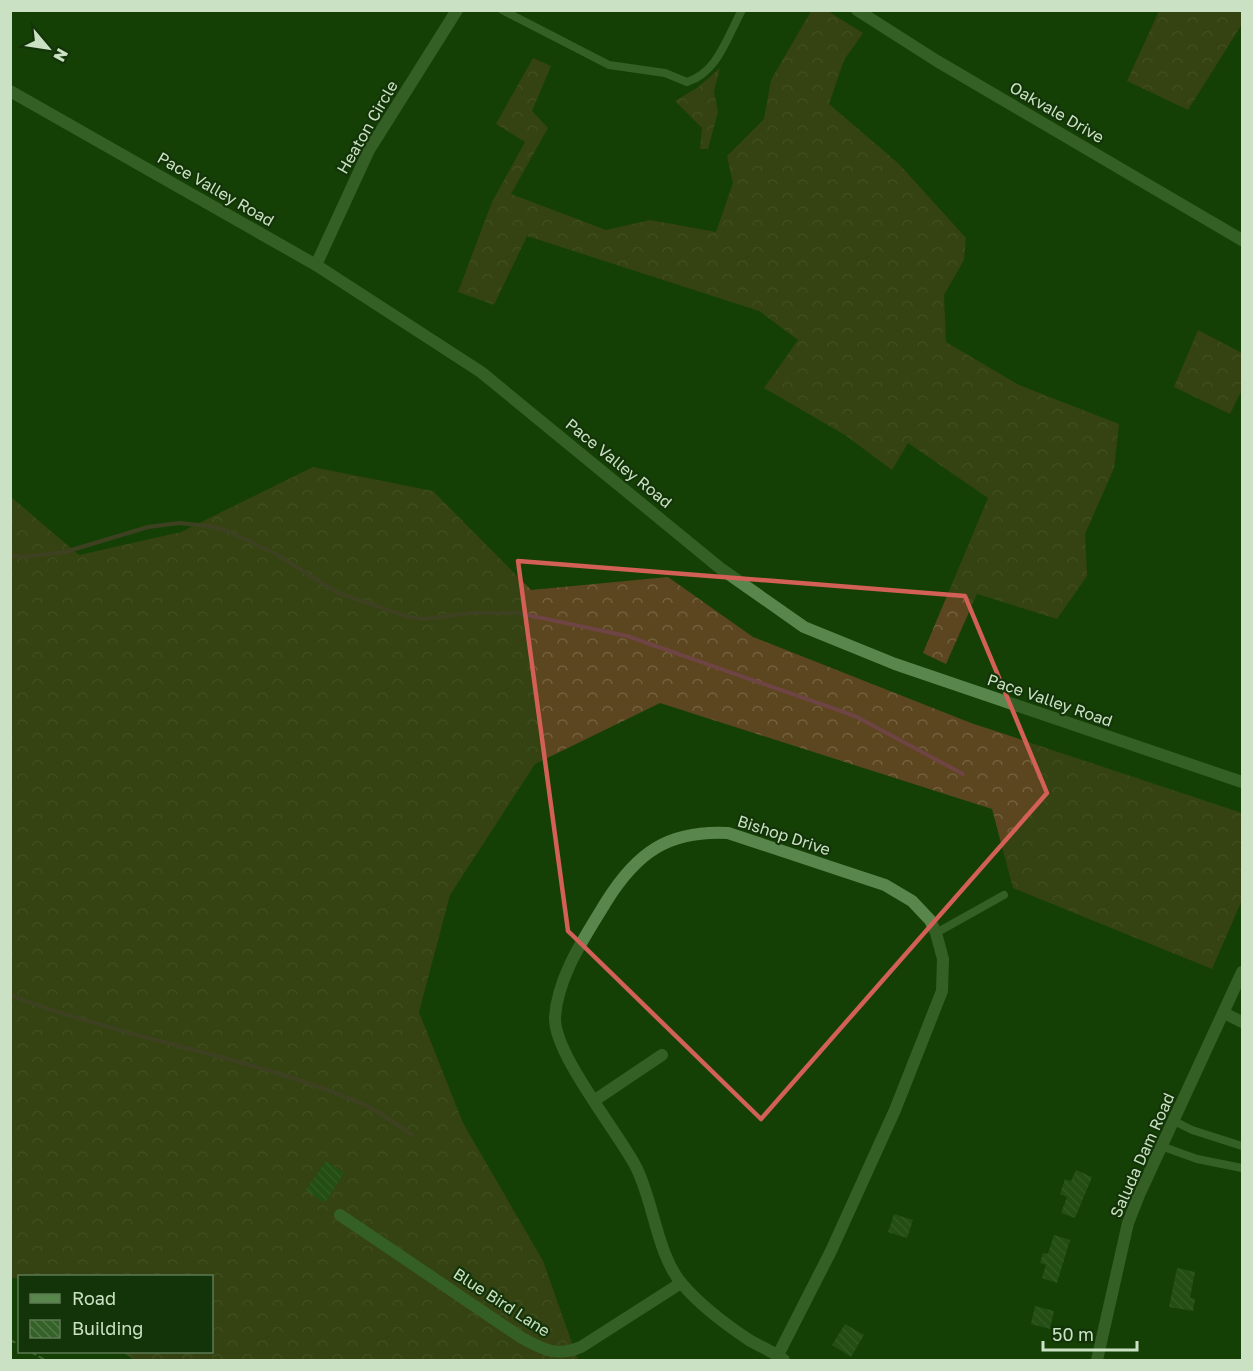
<svg xmlns="http://www.w3.org/2000/svg" width="1253" height="1371" viewBox="0 0 1253 1371" font-family="'Golos Text',sans-serif">
	<defs>
		<pattern id="forest-crowns" width="20" height="18" patternUnits="userSpaceOnUse" patternTransform="scale(1.5)"><rect width="20" height="18" fill="#5c461f"/><path d="M2 6a3 3 0 1 1 6 0M12 15a3 3 0 1 1 6 0" fill="none" stroke="#72603e"/></pattern>
		<pattern id="building-back-hatch" width="6" height="6" patternUnits="userSpaceOnUse" patternTransform="scale(1.5)"><rect width="6" height="6" fill="#346127"/><path d="M-1 5l2 2M0 0l6 6M5-1l2 2" fill="none" stroke="#507745"/></pattern>
	</defs>
	<rect width="100%" height="100%" fill="#154005"/>
	<path fill="url(#forest-crowns)" d="M811,11H828L863,33L844,60L829,104L898,163L966,238L964,260L944,295L946,342L1019,385L1119,424L1114,468L1085,534L1087,576L1057,619L977,594L946,664L923,653L988,498L908,443L892,470L845,435L764,388L798,340L759,311L527,236L494,305L458,292L492,202L525,142L496,124L533,58L551,66L532,111L548,128L511,194L606,230L650,220L716,232L733,183L727,156L764,119L771,80Z
		M1240,11L1242,12V24L1188,110L1127,81L1159,11Z
		M720,68L714,91L718,112L708,149H700L702,128L675,101L697,88Z
		M1198,330L1242,353V390L1230,414L1174,387Z
		M313,467L433,491L531,590L668,577L753,637L971,723L1242,813V900L1212,969L1013,888L992,809L660,703L535,764L450,895L419,1012L463,1123L543,1261L578,1360H135L122,1352H212V1276H20L19,1280L11,1277L10,496L79,555L181,532Z"/>
	<g fill="none" stroke-linecap="round" stroke-linejoin="round">
		<path stroke="#6e4444" stroke-width="4" d="M10,555L22,557L65,552L148,527L179,523L209,526L228,531L276,554L338,593L409,617L424,619L471,613H518L627,636L855,716L963,774
			M10,995C124,1039 245,1055 358,1102C377,1109 395,1124 412,1135"/>
	</g>
	<path fill="url(#building-back-hatch)" d="M326,1161L344,1173L325,1203L306,1190Z
		M1076,1170L1092,1177L1075,1218L1061,1213L1067,1197L1060,1194L1065,1179L1071,1181Z
		M894,1214L913,1220L907,1238L888,1232Z
		M1054,1235L1070,1240L1057,1283L1042,1278L1046,1265L1040,1263L1043,1253L1048,1254Z
		M1177,1268L1195,1272L1190,1298L1195,1299L1193,1311L1169,1307Z
		M1035,1306L1054,1311L1050,1329L1031,1324Z
		M845,1324L864,1335L851,1357L832,1345Z"/>
	<g fill="none" stroke-linecap="round" stroke-linejoin="round">
		<path stroke="#719265" stroke-width="2" stroke-dasharray="6 3" stroke-linecap="butt" d="M10,1340L20,1345
			M31,1352L45,1360"/>
		<path stroke="#59864d" stroke-width="8" d="M502,10L609,65L665,73L687,82C718,72 727,37 742,10
			M936,933L1004,895
			M1174,1121L1192,1130L1242,1146
			M1161,1146L1197,1159L1242,1168"/>
		<path stroke="#59864d" stroke-width="12" d="M857,10L937,61L1242,240
			M316,265L369,150L457,10
			M1224,1013L1242,1022
			M595,1100L662,1055
			M340,1215L522,1338C544,1350 557,1357 581,1347L681,1283
			M778,1355L831,1251L895,1110L942,991L943,959L936,933L930,920L912,901L885,885L728,833C669,830 637,852 606,902C585,937 558,975 555,1017C553,1053 618,1132 636,1167C654,1202 657,1256 683,1285C702,1307 725,1324 749,1340C761,1347 774,1352 784,1360"/>
		<path stroke="#59864d" stroke-width="12" d="M10,91L316,265L481,372L720,568L804,627L895,664L1242,782
			M1097,1360L1128,1223L1139,1195L1242,972"/>
	</g>
	<path d="M0 0H1253V1371H0ZM518,561L965,596L1047,793L761,1119L568,931Z" fill="#154005" fill-opacity=".55" fill-rule="evenodd"/>
	<path fill="none" stroke="#d26056" stroke-width="4.5" stroke-linejoin="round" d="M518,561L965,596L1047,793L761,1119L568,931Z"/>
	<g text-anchor="middle" dominant-baseline="central" stroke-width="4.5" stroke-linejoin="round" paint-order="stroke">
		<g font-size="16" fill="#cae2c3" stroke="#133409">
			<text transform="translate(1057 112) rotate(30)">Oakvale Drive</text>
			<text transform="translate(367 127) rotate(-60)">Heaton Circle</text>
			<text transform="translate(216 189) rotate(30)">Pace Valley Road</text>
			<text transform="translate(619 463) rotate(39)">Pace Valley Road</text>
			<text transform="translate(1050 700) rotate(19)">Pace Valley Road</text>
			<text transform="translate(784 835) rotate(18)">Bishop Drive</text>
			<text transform="translate(1142 1155) rotate(-66)">Saluda Dam Road</text>
			<text transform="translate(502 1302) rotate(33)">Blue Bird Lane</text>
		</g>
	</g>
	<rect width="1253" height="1371" fill="none" stroke="#cae2c3" stroke-width="24"/>
	<rect x="18" y="1275" width="195" height="78" fill="#133409" stroke="#5c7a53" stroke-width="1.5"/>
	<rect x="30" y="1294" width="30" height="9" fill="#59864d" stroke="#5c7a53" stroke-width="1.5"/>
	<text x="72" y="1305" font-size="18" fill="#cae2c3">Road</text>
	<rect x="30" y="1320" width="30" height="18" fill="url(#building-back-hatch)" stroke="#5c7a53" stroke-width="1.5"/>
	<text x="72" y="1335" font-size="18" fill="#cae2c3">Building</text>
	<g transform="translate(48 48) rotate(119)" stroke="#133409" stroke-width="4.5" paint-order="stroke">
	<path d="M0-4.5L10 22L0 15L-10 22Z" fill="#cae2c3"/>
	<text y="-9" font-size="16" font-weight="bold" text-anchor="middle" fill="#cae2c3">N</text>
	</g>
	<path d="M1043 1341v9h94v-9" fill="none" stroke="#cae2c3" stroke-width="3"/>
	<text x="1052" y="1341" font-size="18" fill="#cae2c3" stroke="#133409" stroke-width="4.5" paint-order="stroke">50 m</text>
</svg>
